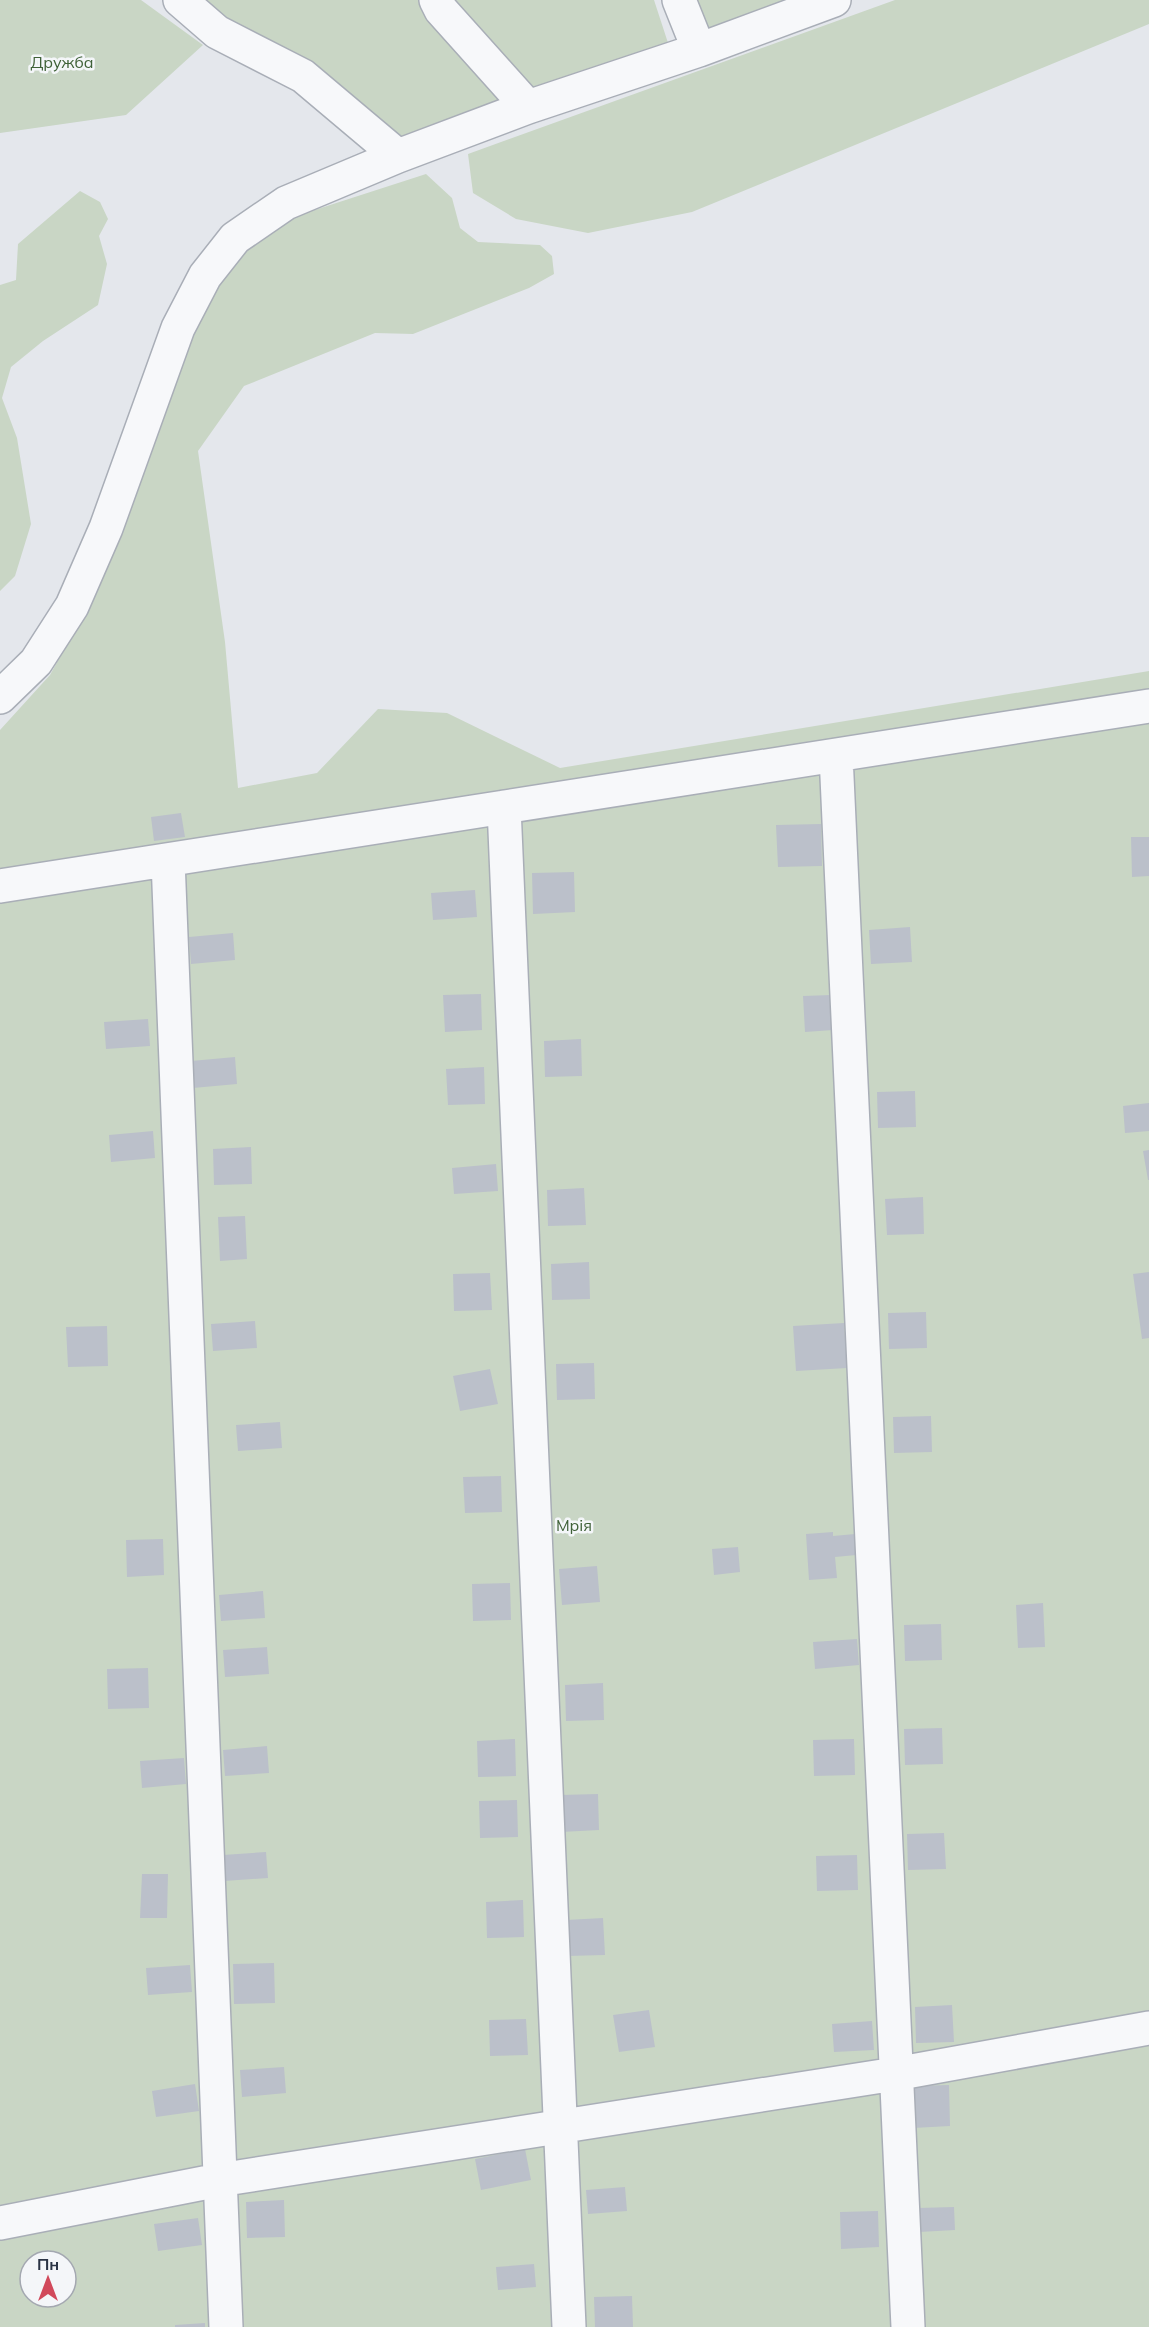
<svg xmlns="http://www.w3.org/2000/svg" width="1149" height="2327" viewBox="0 0 1149 2327" font-family="Mulish,sans-serif">
	<rect width="100%" height="100%" fill="#e4e7ec"/>
	<path fill="#c9d6c5" fill-rule="evenodd" d="M0,0H141L203,45L126,115L0,133Z
		M192,0H420L428,16L504,103L396,138Z
		M449,0H654L669,46L532,94Z
		M692,0H787L705,30Z
		M895,0H1149V24L692,212L588,233L516,219L473,193L468,154Z
		M426,174L452,198L460,228L478,242L540,245L552,256L554,274L529,288L413,334L375,333L244,386L198,451L225,642L238,788L317,773L378,709L447,713L560,768L1149,671V2327H0V730L50,675L89,604L171,380L213,286L245,247L293,217ZM30,2261H66V2297H30Z
		M80,191L100,202L108,219L99,236L107,264L98,305L43,341L11,367L2,398L17,438L31,524L15,576L0,591V285L16,280L18,244Z"/>
	<path fill="#bbc0ca" d="M181,813L185,837L154,841L151,817Z
		M821,824L822,866L778,867L776,825Z
		M1131,837H1149V876L1132,877Z
		M574,872L575,912L533,914L532,873Z
		M475,890L477,917L433,920L431,893Z
		M910,927L912,962L871,964L869,930Z
		M233,933L235,960L191,964L189,937Z
		M481,994L482,1030L445,1032L443,995Z
		M831,995L833,1030L805,1032L803,996Z
		M148,1019L150,1046L106,1049L104,1022Z
		M581,1039L582,1076L545,1077L544,1041Z
		M235,1057L237,1084L193,1088L191,1061Z
		M484,1067L485,1104L448,1105L446,1069Z
		M915,1091L916,1127L878,1128L877,1092Z
		M1149,1103V1131L1125,1133L1123,1106Z
		M153,1131L155,1158L111,1162L109,1135Z
		M251,1147L252,1184L214,1185L213,1149Z
		M1149,1150V1180H1148L1143,1151Z
		M496,1164L498,1191L454,1194L452,1168Z
		M584,1188L586,1225L548,1226L547,1190Z
		M923,1197L924,1234L887,1235L885,1199Z
		M245,1216L247,1259L220,1261L218,1217Z
		M589,1262L590,1299L552,1300L551,1264Z
		M1149,1272V1338L1142,1339L1133,1274Z
		M490,1273L492,1310L454,1311L453,1274Z
		M926,1312L927,1348L889,1349L888,1313Z
		M255,1321L257,1348L213,1351L211,1324Z
		M844,1323L847,1368L796,1371L793,1326Z
		M107,1326L108,1366L68,1367L66,1327Z
		M594,1363L595,1399L557,1400L556,1364Z
		M490,1369L498,1404L460,1411L453,1376Z
		M931,1416L932,1452L894,1453L893,1417Z
		M280,1422L282,1448L238,1451L236,1425Z
		M501,1476L502,1512L465,1513L463,1477Z
		M833,1532V1536L855,1534L856,1555L835,1557L837,1578L809,1580L806,1534Z
		M163,1539L164,1575L127,1577L126,1540Z
		M738,1547L740,1572L714,1575L712,1549Z
		M597,1566L600,1602L562,1605L559,1569Z
		M510,1583L511,1620L473,1621L472,1584Z
		M263,1591L265,1618L221,1621L219,1595Z
		M1043,1603L1045,1647L1018,1648L1016,1605Z
		M941,1624L942,1660L905,1661L904,1625Z
		M857,1639L859,1665L815,1669L813,1642Z
		M267,1647L269,1674L225,1677L223,1650Z
		M148,1668L149,1708L108,1709L107,1669Z
		M603,1683L604,1720L566,1721L565,1685Z
		M942,1728L943,1764L905,1765L904,1729Z
		M515,1739L516,1776L478,1777L477,1741Z
		M854,1739L855,1775L814,1776L813,1740Z
		M267,1746L269,1773L225,1776L223,1750Z
		M184,1758L186,1784L142,1788L140,1761Z
		M598,1794L599,1830L561,1832L560,1795Z
		M517,1800L518,1837L480,1838L479,1801Z
		M944,1833L946,1869L908,1870L907,1834Z
		M266,1852L268,1878L224,1881L223,1855Z
		M857,1855L858,1890L817,1891L816,1856Z
		M142,1874H168L167,1918H140Z
		M523,1900L524,1937L487,1938L486,1902Z
		M603,1918L605,1955L567,1956L566,1920Z
		M274,1963L275,2003L234,2004L233,1964Z
		M190,1965L192,1992L148,1995L146,1968Z
		M952,2005L954,2042L916,2043L915,2007Z
		M649,2010L655,2047L619,2052L613,2015Z
		M526,2019L528,2055L490,2056L489,2020Z
		M872,2021L874,2050L834,2052L832,2024Z
		M284,2067L286,2093L242,2097L240,2070Z
		M195,2084L199,2111L156,2117L152,2091Z
		M949,2085L950,2126L913,2128L911,2086Z
		M525,2149L531,2180L481,2190L475,2159Z
		M625,2187L627,2211L588,2214L586,2190Z
		M284,2200L285,2237L247,2238L246,2202Z
		M954,2207L955,2230L919,2232L918,2208Z
		M878,2211L879,2247L841,2249L840,2212Z
		M198,2218L202,2245L158,2251L154,2224Z
		M534,2264L536,2287L498,2290L496,2267Z
		M632,2296L633,2327H595L594,2297Z
		M205,2323V2327H175V2325Z"/>
	<g fill="none" stroke-linecap="round" stroke-linejoin="round">
		<g stroke="#a9aeb7" stroke-width="36">
			<path id="street" d="M180,0L217,32L303,76L398,156
				M436,0L441,10L528,107
				M679,0L699,50
				M0,697L36,662L72,606L106,528L178,328L205,276L235,238L286,203L398,156L528,107L699,50L834,0
				M836,755L908,2327
				M504,807L569,2327
				M168,860L226,2327
				M0,886L1149,706
				M0,2223L219,2180L895,2074L1149,2028"/>
		</g>
		<use href="#street" stroke="#f7f8fa" stroke-width="33"/>
	</g>
	<g text-anchor="middle" dominant-baseline="central" stroke-width="5" stroke-linejoin="round" paint-order="stroke">
		<g font-size="16" fill="#3f6138" stroke="#f4f6f9">
			<text x="62" y="62">Дружба</text>
			<text x="574" y="1525">Мрія</text>
		</g>
	</g>
	<g transform="translate(48 2279)"><circle r="28" fill="#f4f6f9" stroke="#a4a8b1" stroke-width="1.5"/>
	<path d="M0-4.5L10 22L0 15L-10 22Z" fill="#d1495b"/>
	<text y="-9" font-size="16" font-weight="bold" text-anchor="middle" fill="#2b3445">Пн</text>
	</g>
</svg>
